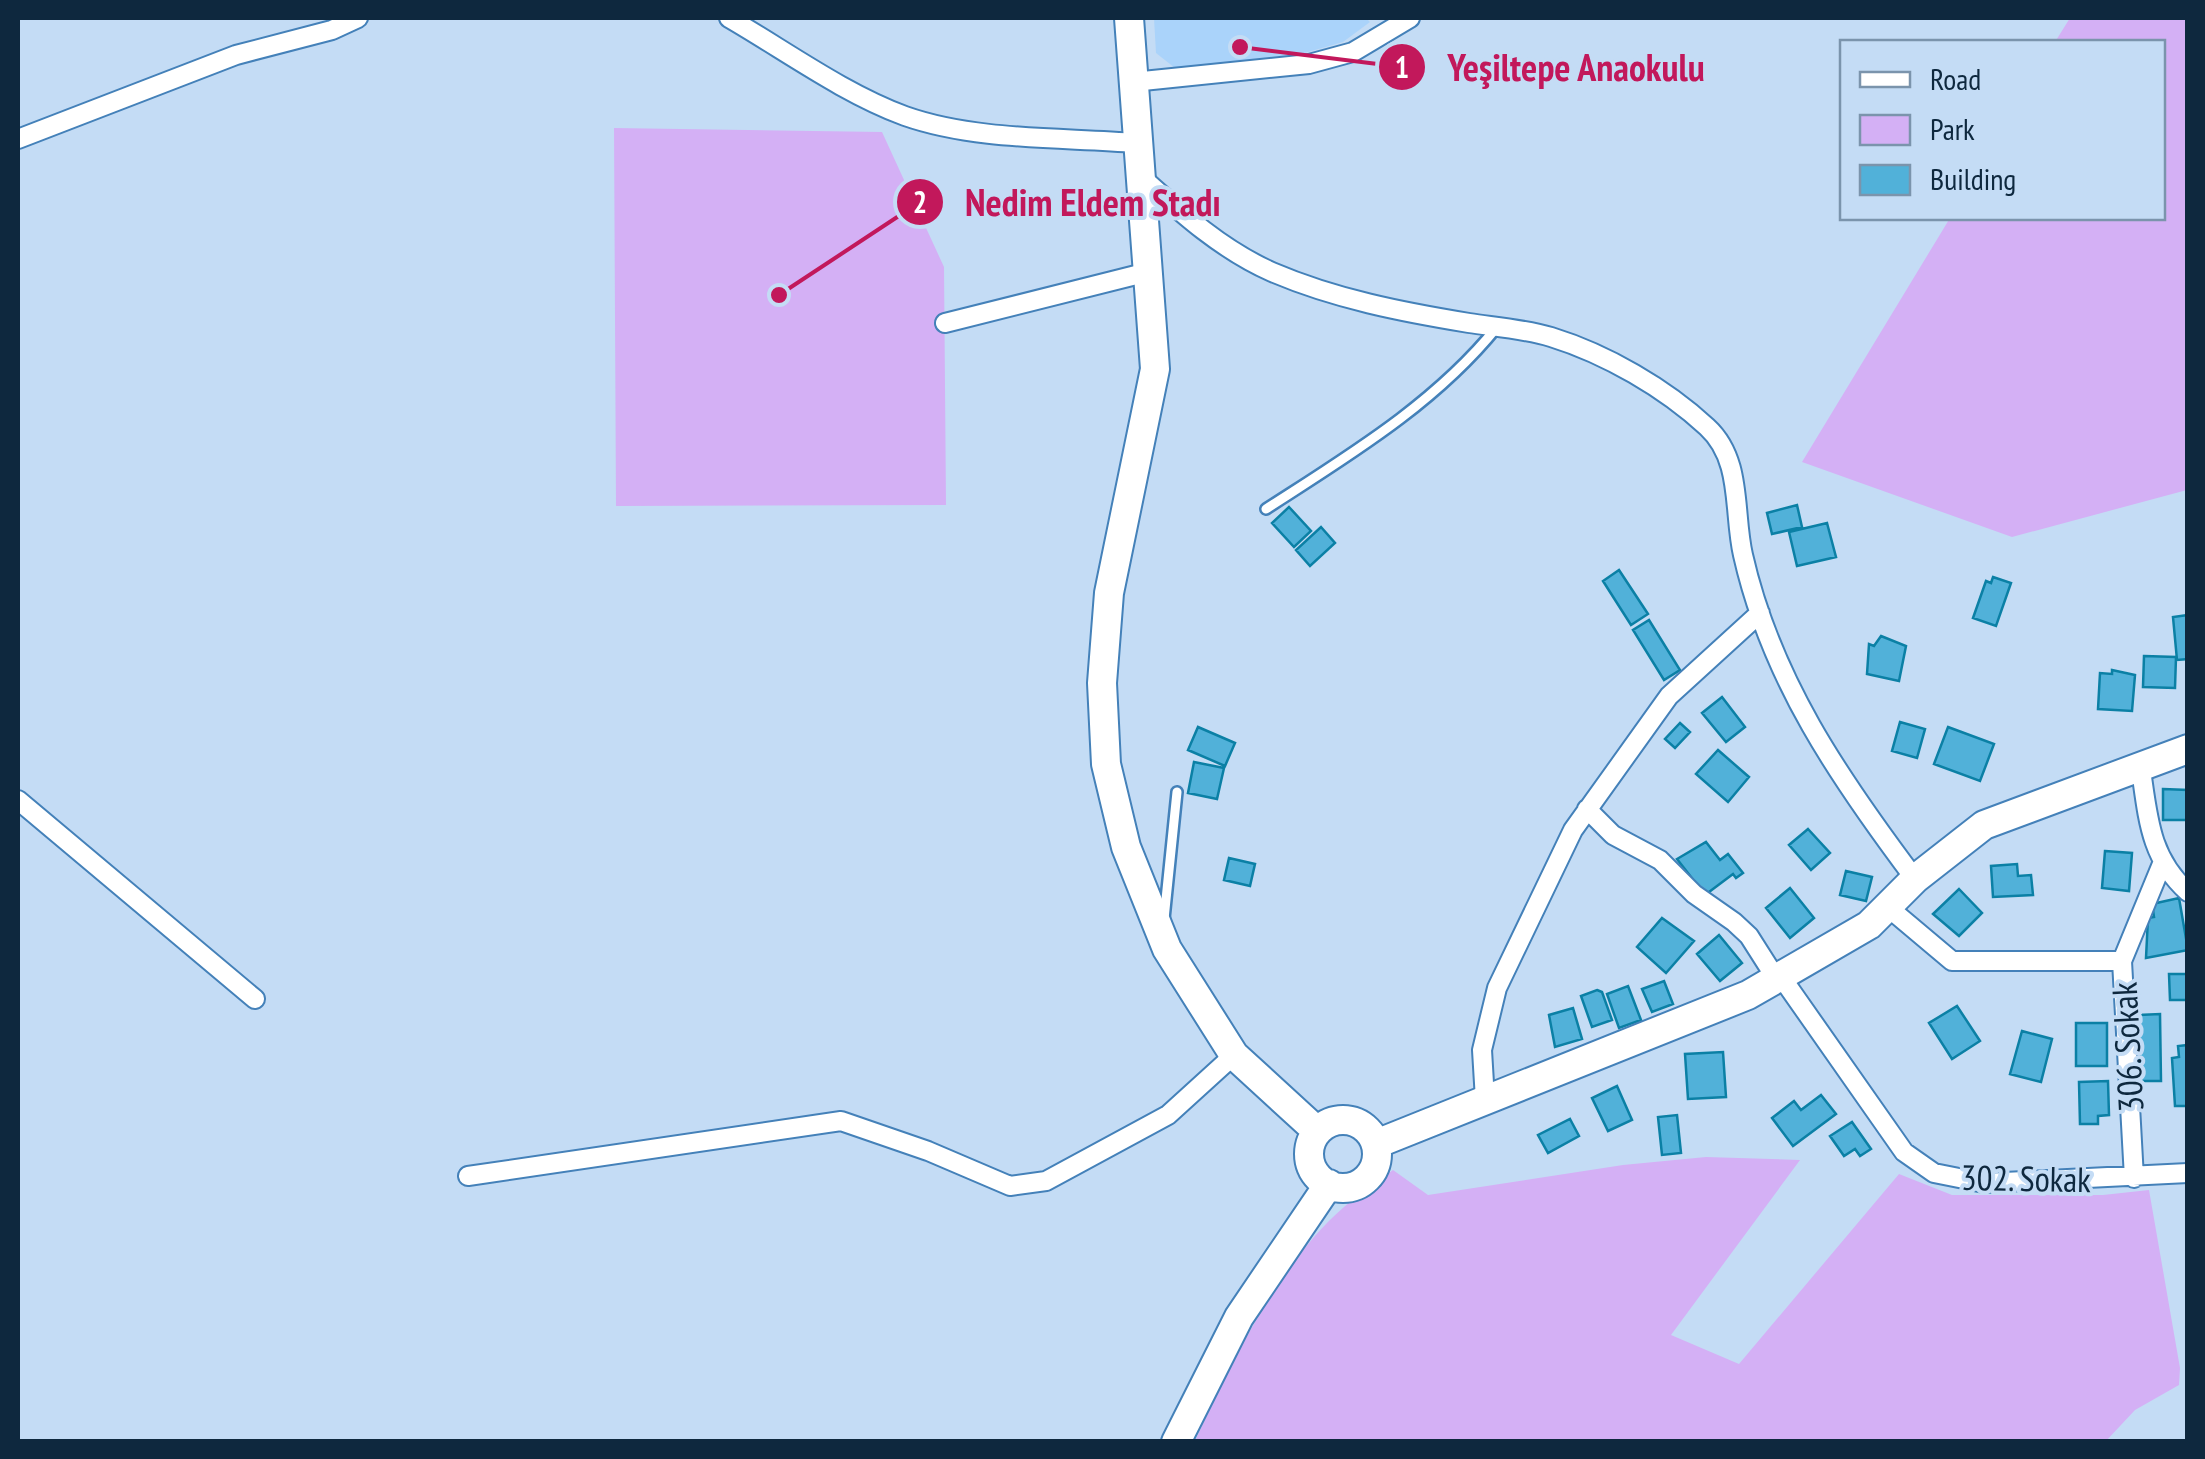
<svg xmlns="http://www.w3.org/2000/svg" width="2205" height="1459" viewBox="0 0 2205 1459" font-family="'PT Sans Narrow',sans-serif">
	<rect width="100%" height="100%" fill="#c4dcf5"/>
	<path fill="#aad3fa" d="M1154,18H1366L1370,22L1343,42L1301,54L1175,68L1156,53Z"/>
	<path fill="#d4b0f5" d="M2070,18H2187V490L2012,537L1802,462L1950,218H2162V42H2055Z
		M614,128L882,132L944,267L946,505L616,506Z
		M1706,1157L1800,1160L1671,1335L1739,1364L1899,1174L1952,1195H2103L2149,1190L2180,1368L2179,1385L2135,1410L2106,1441H1195C1231,1364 1278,1264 1344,1207C1359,1194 1377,1182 1393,1170L1428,1195L1623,1165Z"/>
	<path fill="#51b1d9" stroke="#0b80a5" stroke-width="2.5" d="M1797,505L1802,527L1772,534L1767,513Z
		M1289,507L1311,531L1294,547L1272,523Z
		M1827,523L1836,557L1797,566L1789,532Z
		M1321,527L1335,543L1310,566L1296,550Z
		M1619,570L1648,614L1631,625L1603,581Z
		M1993,577L2011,583L1996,626L1973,618L1986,581L1991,583Z
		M2188,615V659L2177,660L2173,617Z
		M1649,620L1680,670L1664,680L1633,630Z
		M1881,636L1906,646L1899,681L1867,674L1869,644L1874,646Z
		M2144,656L2176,657L2175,688L2143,687Z
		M2112,670L2135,675L2132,711L2098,709L2100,673L2112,674Z
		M1722,697L1745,727L1726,742L1702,713Z
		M1900,722L1925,729L1917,758L1892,751Z
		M1680,723L1690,732L1675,748L1665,739Z
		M1198,727L1235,743L1225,766L1188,750Z
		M1948,727L1994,744L1980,781L1934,764Z
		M1718,750L1749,777L1728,802L1696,774Z
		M1194,762L1224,768L1217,799L1188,793Z
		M2163,789L2188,790V820H2163Z
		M1808,829L1830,853L1811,870L1789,845Z
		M1706,842L1720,860L1728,854L1743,873L1736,878L1733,874L1705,895L1677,859Z
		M2105,851L2132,853L2129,891L2102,888Z
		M1229,858L1255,864L1250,886L1224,880Z
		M2017,864L2018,876L2031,875L2033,895L1993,897L1991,866Z
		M1846,871L1872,877L1866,901L1840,895Z
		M1790,888L1814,918L1790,938L1766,908Z
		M1959,889L1982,913L1959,936L1933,914Z
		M2179,898L2188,950L2146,958L2148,918L2154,917L2152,904Z
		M1662,918L1694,941L1666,973L1637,947Z
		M1719,935L1742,963L1720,981L1697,954Z
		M2169,974H2188V1000H2170Z
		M1664,981L1673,1004L1652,1012L1642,989Z
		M1628,986L1641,1020L1619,1028L1607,994Z
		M1597,990L1602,992L1612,1020L1592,1027L1581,996Z
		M1957,1006L1980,1041L1952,1059L1929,1023Z
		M1573,1008L1582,1039L1555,1047L1549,1015Z
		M2160,1014L2161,1081H2140L2139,1015Z
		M2076,1023H2107V1066H2076Z
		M2022,1031L2052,1039L2041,1082L2010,1074Z
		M2188,1045V1106H2175L2172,1058L2179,1057L2178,1046Z
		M1723,1052L1726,1097L1688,1099L1685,1054Z
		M2108,1081L2109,1115L2098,1116V1124H2080L2079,1082Z
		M1617,1086L1632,1120L1608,1131L1592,1098Z
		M1821,1095L1836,1114L1793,1146L1772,1118L1794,1101L1801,1110Z
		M1677,1115L1681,1153L1662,1155L1658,1117Z
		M1570,1119L1579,1136L1548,1153L1538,1135Z
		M1852,1122L1871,1149L1860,1156L1855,1149L1844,1156L1830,1136Z"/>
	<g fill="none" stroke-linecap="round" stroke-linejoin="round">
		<g stroke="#4481b9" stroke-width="14">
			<path id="lane" d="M1266,509C1348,456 1435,404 1497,327
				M1164,919L1177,792"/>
		</g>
		<g stroke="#4481b9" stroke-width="22">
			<path id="street" d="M729,18C786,51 843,93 905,116C976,141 1061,137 1136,143
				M1133,82L1309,64L1353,52L1410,18
				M18,139L236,55L332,30L358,18
				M1138,174C1179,211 1220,249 1272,272C1335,299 1402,312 1469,323C1496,327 1524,329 1551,337C1606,354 1665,388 1707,427C1743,460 1733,512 1743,555C1771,679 1839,778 1915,879
				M945,323L1148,272
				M2141,770C2148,818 2150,858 2188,892
				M18,800L255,999
				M1587,809L1613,835L1660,860L1694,894L1734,922L1749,936L1777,980
				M1889,908L1952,961H2122
				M1782,978L1904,1152L1934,1173L1984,1183L2188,1173
				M1485,1100L1482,1050L1497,988L1573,830L1669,696L1760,613
				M468,1176L841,1121L928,1151L1010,1186L1046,1181L1168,1115L1234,1055
				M2134,1178L2122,961L2162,864"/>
		</g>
		<g stroke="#4481b9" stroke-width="32">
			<path id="secondary" d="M1129,18L1155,369L1109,593L1102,683L1106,764L1126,847L1167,949L1234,1055L1317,1131
				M1309 1154a34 34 0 1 1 68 0a34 34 0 1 1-68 0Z
				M1376,1144L1748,995L1869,925L1915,879L1984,825L2188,749
				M1176,1442L1239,1317L1329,1184"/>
		</g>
		<use href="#lane" stroke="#fff" stroke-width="9"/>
		<use href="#street" stroke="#fff" stroke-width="18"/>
		<use href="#secondary" stroke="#fff" stroke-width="28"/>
	</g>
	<g text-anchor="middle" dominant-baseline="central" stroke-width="8" stroke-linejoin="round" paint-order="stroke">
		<g font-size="35" fill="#0e283e" stroke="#c4dcf5">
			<text transform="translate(2127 1047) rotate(-93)">306. Sokak</text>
			<text transform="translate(2026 1178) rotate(1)">302. Sokak</text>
		</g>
	</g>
	<path fill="none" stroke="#c2185b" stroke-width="4" d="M1240 47L1402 67M779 295L920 202"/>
	<g fill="#c2185b" stroke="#c4dcf5" stroke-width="4">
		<circle cx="1240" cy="47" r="10"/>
		<circle cx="779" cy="295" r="10"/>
		<circle cx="1402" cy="67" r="25"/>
		<circle cx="920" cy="202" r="25"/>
	</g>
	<g font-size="30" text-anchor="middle" font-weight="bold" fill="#fff">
		<text x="1402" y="78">1</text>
		<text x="920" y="213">2</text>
	</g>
	<g font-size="38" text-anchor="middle" font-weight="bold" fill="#c2185b" stroke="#c4dcf5" stroke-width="8" stroke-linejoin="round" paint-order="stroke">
		<text x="1576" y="81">Yeşiltepe Anaokulu</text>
		<text x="1093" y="216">Nedim Eldem Stadı</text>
	</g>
	<rect width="2205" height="1459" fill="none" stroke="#0e283e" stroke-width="40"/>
	<rect x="1840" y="40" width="325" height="180" fill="#c4dcf5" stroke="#7b94ac" stroke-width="2.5"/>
	<rect x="1860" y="72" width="50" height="15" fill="#ffffff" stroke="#7b94ac" stroke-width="2.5"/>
	<text x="1930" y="90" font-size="30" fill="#0e283e">Road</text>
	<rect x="1860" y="115" width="50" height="30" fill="#d4b0f5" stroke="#7b94ac" stroke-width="2.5"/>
	<text x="1930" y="140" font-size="30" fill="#0e283e">Park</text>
	<rect x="1860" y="165" width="50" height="30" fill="#51b1d9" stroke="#7b94ac" stroke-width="2.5"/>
	<text x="1930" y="190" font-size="30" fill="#0e283e">Building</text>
</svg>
